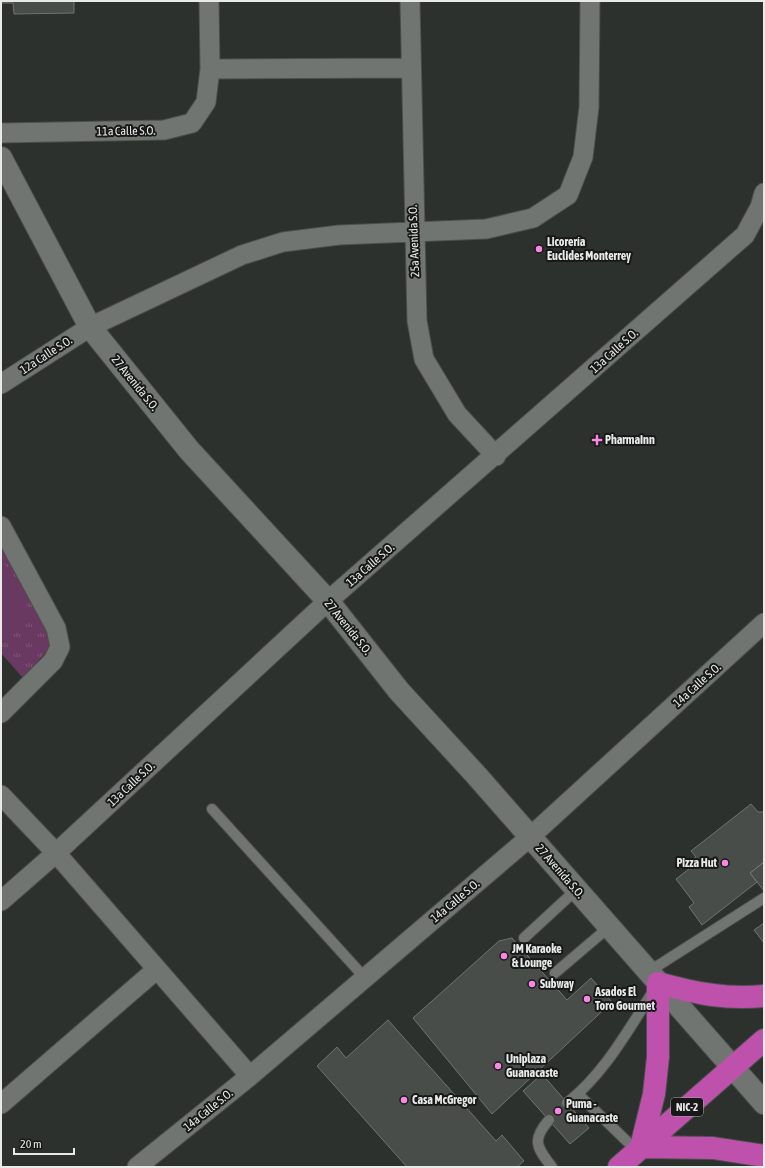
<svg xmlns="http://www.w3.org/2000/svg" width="765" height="1168" viewBox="0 0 765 1168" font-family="'Asap Condensed',sans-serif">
	<defs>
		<pattern id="grass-tufts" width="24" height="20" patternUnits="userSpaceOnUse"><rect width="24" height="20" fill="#6a3961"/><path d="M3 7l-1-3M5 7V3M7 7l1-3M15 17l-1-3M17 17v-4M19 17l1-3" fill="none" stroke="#7f5678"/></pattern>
	</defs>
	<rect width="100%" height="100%" fill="#2d312e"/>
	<path fill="url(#grass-tufts)" d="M1,539L55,642L23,678L1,653Z"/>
	<path fill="#6a3961" d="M1,557L34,620L1,637Z"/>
	<path fill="#494d4a" stroke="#707471" d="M1,1H74V13L14,14L13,3H1Z
		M751,804L758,812H764V862L750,873L757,882L702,925L689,907L694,903L676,879L689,869L685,865L696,857L691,851Z
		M764,862V891L750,873Z
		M764,923V943L754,930Z
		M512,938L567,1000L591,978L612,1002L492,1114L413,1018L499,941Z
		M388,1020L496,1141L502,1135L524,1161L517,1167H407L317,1066L337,1047L346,1058Z
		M542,1074L589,1128L570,1144L523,1091Z"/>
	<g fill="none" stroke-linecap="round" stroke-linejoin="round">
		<g stroke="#4d4f4d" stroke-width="12">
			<path id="lane" d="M212,809L365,978
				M524,938L576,890
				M648,972L764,898
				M555,973L609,927
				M578,1094L637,1151
				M567,1103C605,1073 628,1030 654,990
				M549,1120C531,1140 537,1148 552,1167"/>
		</g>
		<g stroke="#4d4f4d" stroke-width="21">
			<path id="street" d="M410,1L417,321L424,359L457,414L496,456
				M210,69L411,68
				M1,133L164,130L192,123L206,102L210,69L209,1
				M1,384L90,327L242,255L283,242L339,235L486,229L533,218L568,195L583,157L589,107L590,1
				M1,526L56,628L60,647L53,661L1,713
				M1,795L56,853L250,1076
				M1,901L56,853L328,601L745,235L760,207L764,193
				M1,1104L157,969
				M137,1167L250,1076L530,837L764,623"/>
		</g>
		<g stroke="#4d4f4d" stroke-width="24">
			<path id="secondary" d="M1,158L90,327L189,450L328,601L399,691L477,776L764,1103"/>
		</g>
		<g stroke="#4d4f4d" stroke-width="24">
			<path id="highway" d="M641,1147L654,1094L658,1057V983C694,993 727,1000 764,996
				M641,1147L713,1148L764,1156
				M619,1167L764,1040"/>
		</g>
		<use href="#lane" stroke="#717572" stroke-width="10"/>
		<use href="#street" stroke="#717572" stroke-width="19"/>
		<use href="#secondary" stroke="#717572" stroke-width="22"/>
		<use href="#highway" stroke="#be51ac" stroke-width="22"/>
	</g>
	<g fill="#fa87e6" stroke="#171817" stroke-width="1.5">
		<circle cx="539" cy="249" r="4"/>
		<path d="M595 434h4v4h4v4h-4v4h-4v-4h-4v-4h4z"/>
		<circle cx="725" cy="863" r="4"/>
		<circle cx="504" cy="956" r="4"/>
		<circle cx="532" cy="984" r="4"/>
		<circle cx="587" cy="999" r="4"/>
		<circle cx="498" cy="1066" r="4"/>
		<circle cx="404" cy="1100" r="4"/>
		<circle cx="558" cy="1111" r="4"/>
	</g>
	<g text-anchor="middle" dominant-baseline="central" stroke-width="4" stroke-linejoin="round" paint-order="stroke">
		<rect fill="#171817" stroke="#a9abaa" stroke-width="1" x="671" y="1098" width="32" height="18" rx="3"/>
		<g font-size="11" font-weight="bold" fill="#e8eae9">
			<text x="687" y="1107">NIC-2</text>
		</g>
		<g font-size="12" fill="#e8eae9" stroke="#171817">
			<text transform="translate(126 131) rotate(-1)">11a Calle S.O.</text>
			<text transform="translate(414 241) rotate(-92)">25a Avenida S.O.</text>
			<text transform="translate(614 351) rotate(-42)">13a Calle S.O.</text>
			<text transform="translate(46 355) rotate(-33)">12a Calle S.O.</text>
			<text transform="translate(135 383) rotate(51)">27 Avenida S.O.</text>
			<text transform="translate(370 565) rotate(-41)">13a Calle S.O.</text>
			<text transform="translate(348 627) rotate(51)">27 Avenida S.O.</text>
			<text transform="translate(697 685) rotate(-42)">14a Calle S.O.</text>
			<text transform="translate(131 784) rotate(-43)">13a Calle S.O.</text>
			<text transform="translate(560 871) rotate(49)">27 Avenida S.O.</text>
			<text transform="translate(455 901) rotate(-40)">14a Calle S.O.</text>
			<text transform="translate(208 1110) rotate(-39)">14a Calle S.O.</text>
		</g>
		<g font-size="12" font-weight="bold" fill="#e8eae9" stroke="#171817" text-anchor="start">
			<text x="547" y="242">Licorería<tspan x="547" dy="14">Euclides Monterrey</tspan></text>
			<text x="605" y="440">PharmaInn</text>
			<text x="717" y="863" text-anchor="end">Pizza Hut</text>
			<text x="512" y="949">JM Karaoke<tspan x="512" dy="14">&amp; Lounge</tspan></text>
			<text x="540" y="984">Subway</text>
			<text x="595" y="992">Asados El<tspan x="595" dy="14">Toro Gourmet</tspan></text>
			<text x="506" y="1059">Uniplaza<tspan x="506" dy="14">Guanacaste</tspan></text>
			<text x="412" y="1100">Casa McGregor</text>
			<text x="566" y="1104">Puma -<tspan x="566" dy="14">Guanacaste</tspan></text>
		</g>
	</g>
	<rect width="765" height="1168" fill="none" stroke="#e8eae9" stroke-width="4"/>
	<path d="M14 1148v6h60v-6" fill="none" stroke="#e8eae9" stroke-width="2"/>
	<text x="20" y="1148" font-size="12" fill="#e8eae9" stroke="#171817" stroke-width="3" paint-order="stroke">20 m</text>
</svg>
